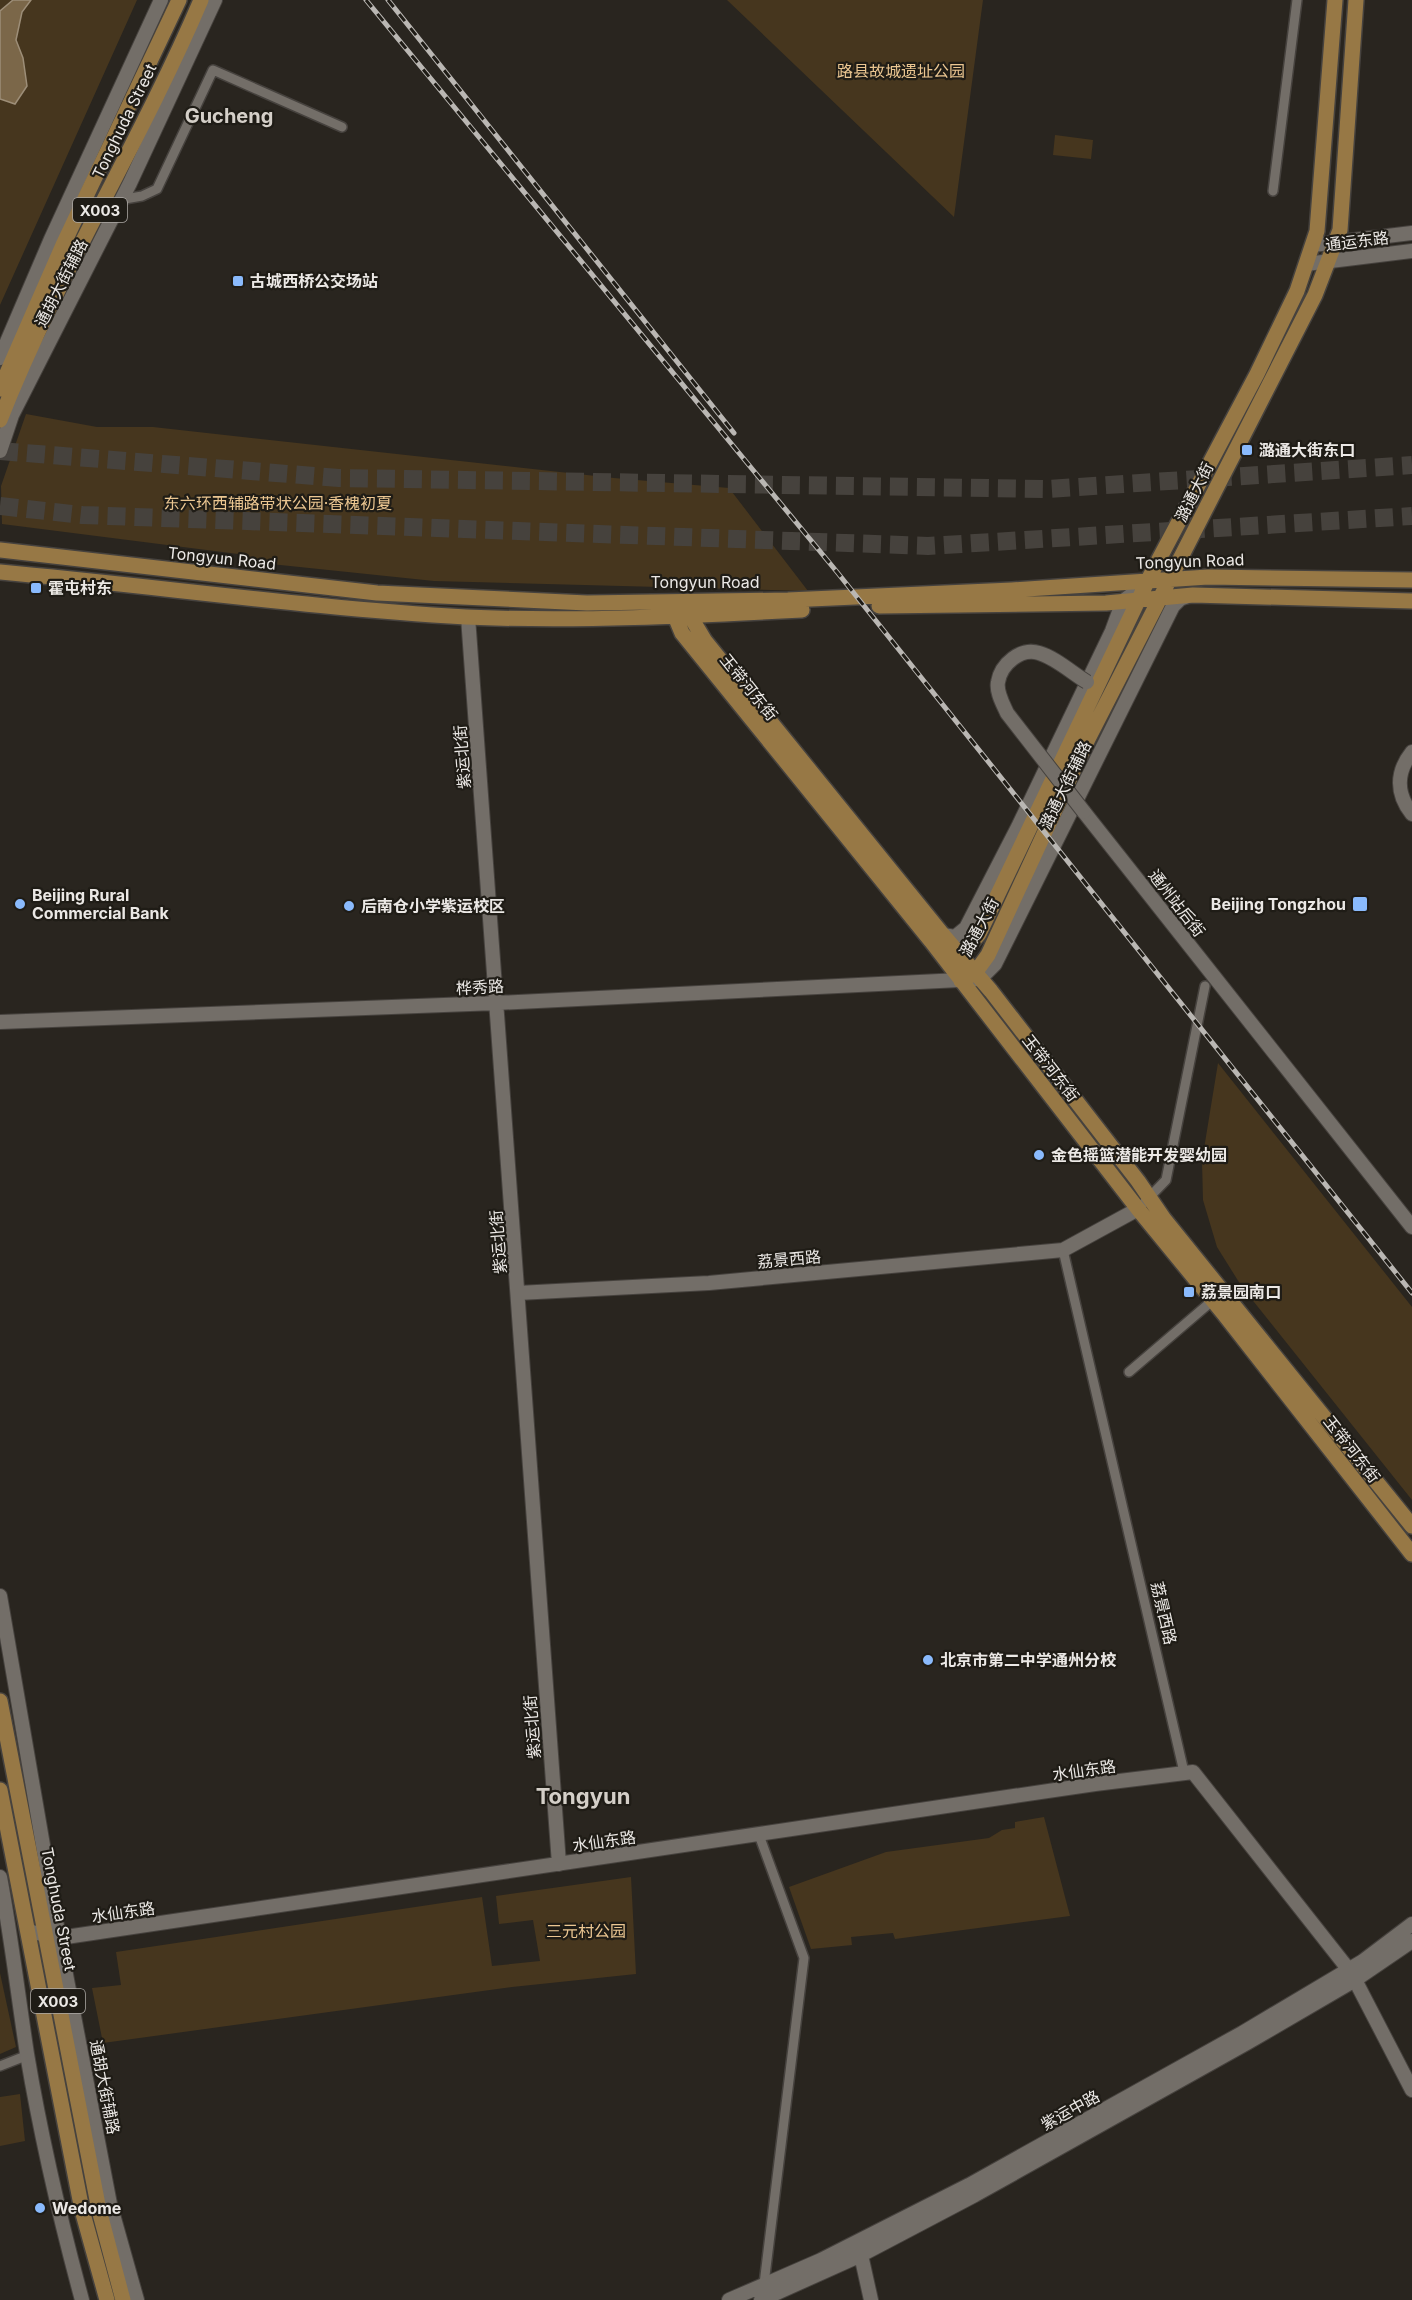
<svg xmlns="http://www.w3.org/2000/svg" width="1412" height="2300" viewBox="0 0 1412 2300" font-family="Inter,'Noto Sans SC',sans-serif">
	<rect width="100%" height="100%" fill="#29251f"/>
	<path fill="#46361e" d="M0,0H137L0,305Z
		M727,0H983L954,217Z
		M1055,135L1093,140L1091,159L1053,155Z
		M26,414L97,427H153L614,478L729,488L808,591L434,581L242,561L238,554L2,524L1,486Z
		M1218,1063L1412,1307V1500L1242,1287L1217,1247L1203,1200L1202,1161Z
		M1044,1817L1070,1916L895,1939L893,1933L851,1937L852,1945L811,1949L789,1887L886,1852L989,1838L1002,1830L1015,1828V1822Z
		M631,1877L636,1974L512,1987L103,2043L92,1988L121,1985L116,1952L482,1897L492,1966L540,1961L533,1920L499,1924L496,1896Z
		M0,1973L16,2047L0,2054Z
		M20,2094L25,2141L0,2146V2097Z"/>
	<path fill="#7b6749" stroke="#9d8e78" stroke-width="1.5" d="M13,0H31L22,12L16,40L23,58L27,86L15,104L0,99V11Z"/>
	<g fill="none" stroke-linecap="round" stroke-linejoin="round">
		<path stroke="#46423d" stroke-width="18" stroke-dasharray="18 9" stroke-linecap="butt" d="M0,451L339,478L1047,489L1412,465
			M0,506L82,515L928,546L1412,516"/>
		<g stroke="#46423e" stroke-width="12">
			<path id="street" d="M1273,191L1297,0
				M119,200L142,196L157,189L213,70L342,127
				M1138,1209L1166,1180L1205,986
				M1063,1250L1184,1772
				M1129,1372L1212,1301
				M759,1835L804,1958L764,2284
				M0,2066L28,2055"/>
		</g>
		<g stroke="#46423e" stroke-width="16">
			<path id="secondary" d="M1313,245L1412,233
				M1306,264L1412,251
				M0,358L51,239L161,0
				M0,451L12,415L130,183L215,0
				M468,617L559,1864
				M1412,752C1396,772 1396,794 1412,814
				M1084,812L1412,1227
				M943,935L955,937L966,928L1018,827L1112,631L1123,601L1131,595
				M0,1022L496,1003L980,979L995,964L1173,606L1180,599L1191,595
				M518,1293L709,1283L1063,1250L1138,1209
				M0,1596L59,1938L110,2204L137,2300
				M0,1877C11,1935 18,1995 27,2054C41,2137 60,2219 82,2300
				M28,1931L59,1938L1095,1784L1193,1772L1349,1970
				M1355,1980L1412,2090
				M859,2246L871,2300
				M729,2300L821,2260L969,2185L1242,2033L1363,1961L1412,1924
				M761,2300L861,2255L975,2195L1247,2043L1355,1980L1412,1941"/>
		</g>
		<g stroke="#46423e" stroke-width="18">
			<path id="primary" d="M1335,0L1317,231L1297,291L1257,374L1148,580L979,934L961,955V981L975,973L988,955L1088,739L1315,295L1340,230L1356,0
				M0,389L63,245L179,0
				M0,420C57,275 140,143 201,0
				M0,550L377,593L587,603L788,600L1012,590L1208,577L1412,580
				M0,572C155,586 310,608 466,617C577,622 690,616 802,610
				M879,606L1106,603L1193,595L1412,601
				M672,609L682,633L931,941L1138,1209L1224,1314L1412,1554
				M686,609L705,641L943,935L991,991L1138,1181L1164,1219L1412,1526
				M0,1701L99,2210L123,2300
				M0,1790L82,2210L107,2300"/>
		</g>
		<use href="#street" stroke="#736e68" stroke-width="9"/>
		<use href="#secondary" stroke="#736e68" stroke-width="14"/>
		<use href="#primary" stroke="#977845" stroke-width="15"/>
		<g stroke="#bab7b3" stroke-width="5">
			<path id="rail" d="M366,0L837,572L1412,1293
				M388,0L734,433"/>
		</g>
		<use href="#rail" stroke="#1f1c16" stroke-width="3" stroke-dasharray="9" stroke-linecap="butt"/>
		<g stroke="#46423e" stroke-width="16" stroke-linecap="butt">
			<path id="secondary-bridge" d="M1084,812L1007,713C1003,704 996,692 998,682C1001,664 1021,647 1039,653C1056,658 1072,673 1087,682"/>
		</g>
		<use href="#secondary-bridge" stroke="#736e68" stroke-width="14"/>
	</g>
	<g fill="#8abafc" stroke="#1f1c16" stroke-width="2">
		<rect x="232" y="275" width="12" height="12" rx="3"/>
		<rect x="1241" y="444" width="12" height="12" rx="3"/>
		<rect x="30" y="582" width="12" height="12" rx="3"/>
		<circle cx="20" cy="904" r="6"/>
		<rect x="1352" y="896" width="16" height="16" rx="3"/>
		<circle cx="349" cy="906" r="6"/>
		<circle cx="1039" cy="1155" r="6"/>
		<rect x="1183" y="1286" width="12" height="12" rx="3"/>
		<circle cx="928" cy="1660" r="6"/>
		<circle cx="40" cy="2208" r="6"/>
	</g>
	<g text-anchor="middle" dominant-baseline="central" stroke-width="4.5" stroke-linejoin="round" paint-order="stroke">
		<g fill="#1f1c16" stroke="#aeaba7" stroke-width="1.5">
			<rect x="73" y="198" width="54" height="24" rx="4.5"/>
			<rect x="31" y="1989" width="54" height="24" rx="4.5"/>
		</g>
		<g font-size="15" font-weight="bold" fill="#ebe8e5">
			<text x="100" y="210">X003</text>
			<text x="58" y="2001">X003</text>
		</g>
		<g font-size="16" fill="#ebc691" stroke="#1f1c16">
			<text x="901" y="71">路县故城遗址公园</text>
			<text x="278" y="503">东六环西辅路带状公园·香槐初夏</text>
			<text x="586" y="1931">三元村公园</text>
		</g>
		<g font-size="16" fill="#ebe8e5" stroke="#1f1c16">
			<text transform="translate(124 121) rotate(-64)">Tonghuda Street</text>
			<text transform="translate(1357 241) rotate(-7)">通运东路</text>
			<text transform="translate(61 283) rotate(-63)">通胡大街辅路</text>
			<text transform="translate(1194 492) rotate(-63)">潞通大街</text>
			<text transform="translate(222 558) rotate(6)">Tongyun Road</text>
			<text transform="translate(1190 561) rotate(-2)">Tongyun Road</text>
			<text x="705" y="582">Tongyun Road</text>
			<text transform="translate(749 687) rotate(51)">玉带河东街</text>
			<text transform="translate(462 757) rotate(-94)">紫运北街</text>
			<text transform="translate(1065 785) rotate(-64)">潞通大街辅路</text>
			<text transform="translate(1177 903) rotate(52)">通州站后街</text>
			<text transform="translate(979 927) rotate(-62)">潞通大街</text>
			<text transform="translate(480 987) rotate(-3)">桦秀路</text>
			<text transform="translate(1051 1068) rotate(52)">玉带河东街</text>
			<text transform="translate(498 1242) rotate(-94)">紫运北街</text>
			<text transform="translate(789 1259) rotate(-5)">荔景西路</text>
			<text transform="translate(1352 1449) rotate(52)">玉带河东街</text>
			<text transform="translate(1164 1613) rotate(77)">荔景西路</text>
			<text transform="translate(532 1727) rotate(-94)">紫运北街</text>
			<text transform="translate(1084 1770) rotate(-8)">水仙东路</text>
			<text transform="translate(604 1841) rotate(-8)">水仙东路</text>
			<text transform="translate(59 1909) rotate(79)">Tonghuda Street</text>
			<text transform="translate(123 1912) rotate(-8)">水仙东路</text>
			<text transform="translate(105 2087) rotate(79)">通胡大街辅路</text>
			<text transform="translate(1070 2110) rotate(-29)">紫运中路</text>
		</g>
		<g font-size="16" font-weight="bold" fill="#ebe8e5" stroke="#1f1c16" text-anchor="start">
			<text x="250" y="281">古城西桥公交场站</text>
			<text x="1259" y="450">潞通大街东口</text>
			<text x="48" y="588">霍屯村东</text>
			<text x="32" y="895">Beijing Rural<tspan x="32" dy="18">Commercial Bank</tspan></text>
			<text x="1346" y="904" text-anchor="end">Beijing Tongzhou</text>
			<text x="361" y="906">后南仓小学紫运校区</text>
			<text x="1051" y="1155">金色摇篮潜能开发婴幼园</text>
			<text x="1201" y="1292">荔景园南口</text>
			<text x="940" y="1660">北京市第二中学通州分校</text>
			<text x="52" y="2208">Wedome</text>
		</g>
		<g font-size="20" font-weight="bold" fill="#d4cfc8" stroke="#1f1c16">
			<text x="229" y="116">Gucheng</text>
		</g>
		<g font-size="22" font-weight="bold" fill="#d4cfc8" stroke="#1f1c16">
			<text x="583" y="1796">Tongyun</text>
		</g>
	</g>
</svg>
